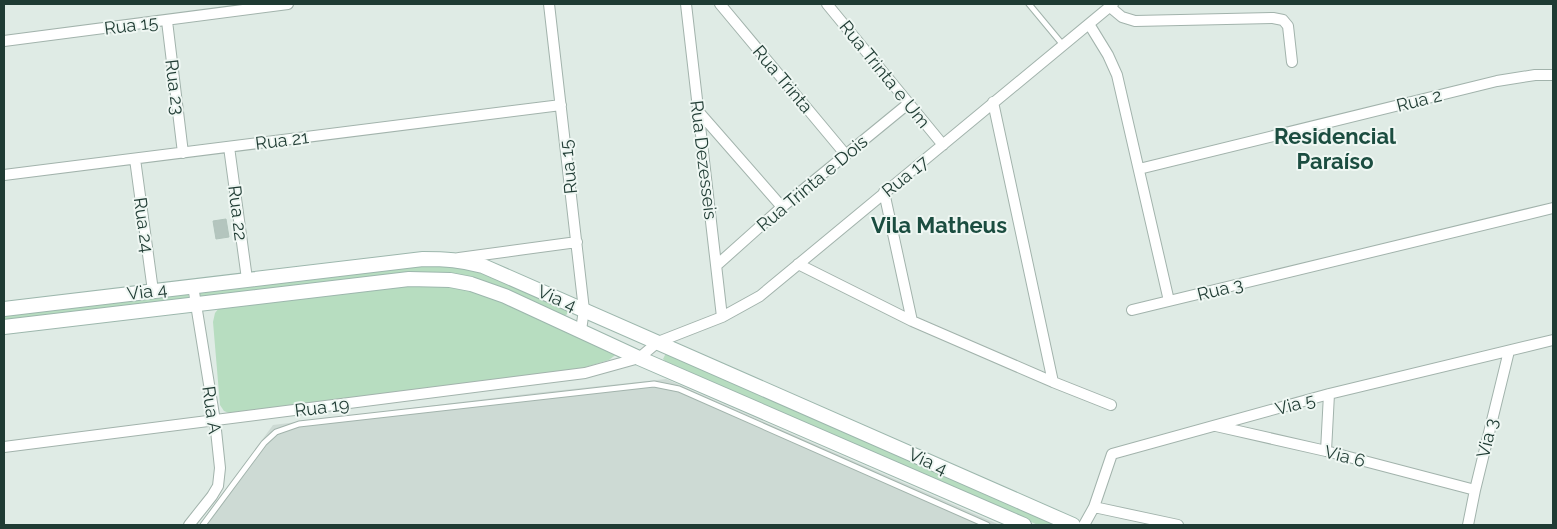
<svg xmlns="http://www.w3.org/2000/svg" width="1557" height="529" viewBox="0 0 1557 529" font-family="Raleway,sans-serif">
	<rect width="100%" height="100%" fill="#dfebe5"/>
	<path fill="#cddad4" d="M666,379L1000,525H200L273,425L535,393Z"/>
	<path fill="#b7ddc0" d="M425,265L456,267L487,275L568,310V313L566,315H563C515,294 479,273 424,273L201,297L199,294L200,292Z
		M419,285H442L468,289L491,296L618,353L609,360L579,369L229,413L224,411L220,405L213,322L215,313L219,308Z
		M188,293L189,299L4,323V315Z
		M666,353L1059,525H1038L665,361L663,359Z"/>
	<path fill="#b4c5be" stroke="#b1c4bc" d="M226,219L229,237L216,239L213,221Z"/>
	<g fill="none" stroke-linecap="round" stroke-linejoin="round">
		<g stroke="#a2b3ac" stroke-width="7">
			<path id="lane" d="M1029,4L1063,45
				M203,525L264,443L276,432L299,424L654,384L679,389L987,525"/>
		</g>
		<g stroke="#a2b3ac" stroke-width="12">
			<path id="street" d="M549,4L584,310L581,330
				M686,4L722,317
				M720,4L846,155
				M827,4L943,145
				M1110,7L1122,17L1135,21L1273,18L1283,20L1288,26L1292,62
				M167,21L183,153
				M1089,24L1108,55L1117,75L1169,301L1553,208
				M4,41L288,4
				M698,111L782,207
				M229,147L247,279
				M135,159L153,291
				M1139,169L1497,81L1535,75H1553
				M4,175L561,105
				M884,192L912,321
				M459,258L577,242
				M798,264L912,321L1053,382L993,102
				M717,265L782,207L909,103
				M1132,310L1169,301
				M1053,382L1111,405
				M1216,426L1326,451L1475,490
				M4,447L585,373L639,358L658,342L722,317L760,296L1113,4
				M1326,451L1329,394
				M1094,507L1178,525
				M189,525L212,496L218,486L220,468L215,421L193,286
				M1084,525L1094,507L1112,454L1329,394L1553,340
				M1468,525L1475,490L1509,351"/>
		</g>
		<g stroke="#9db7ad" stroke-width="16">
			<path id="secondary" d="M4,309L423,259C446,259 461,260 483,266L1073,525
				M4,327L409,279L450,280L471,284L505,296L639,358L1024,525"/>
		</g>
		<use href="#lane" stroke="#fff" stroke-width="5"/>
		<use href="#street" stroke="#fff" stroke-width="10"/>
		<use href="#secondary" stroke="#fff" stroke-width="14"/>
	</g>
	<g text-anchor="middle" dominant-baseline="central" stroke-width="4" stroke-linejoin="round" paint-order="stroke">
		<g font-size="18" fill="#1f3b33" stroke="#eff7f3">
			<text transform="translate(131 25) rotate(-7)">Rua 15</text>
			<text transform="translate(885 74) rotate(51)">Rua Trinta e Um</text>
			<text transform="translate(783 79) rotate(50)">Rua Trinta</text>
			<text transform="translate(175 87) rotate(83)">Rua 23</text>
			<text transform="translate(1419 100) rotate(-14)">Rua 2</text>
			<text transform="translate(282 140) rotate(-7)">Rua 21</text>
			<text transform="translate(704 160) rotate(83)">Rua Dezesseis</text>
			<text transform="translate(568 167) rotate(-96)">Rua 15</text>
			<text transform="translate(905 176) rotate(-39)">Rua 17</text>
			<text transform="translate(812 183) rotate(-40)">Rua Trinta e Dois</text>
			<text transform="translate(238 213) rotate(83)">Rua 22</text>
			<text transform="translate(144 225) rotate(82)">Rua 24</text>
			<text transform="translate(1220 289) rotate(-14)">Rua 3</text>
			<text transform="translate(147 291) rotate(-7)">Via 4</text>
			<text transform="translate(557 298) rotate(23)">Via 4</text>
			<text transform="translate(1295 404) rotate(-15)">Via 5</text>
			<text transform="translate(322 407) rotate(-7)">Rua 19</text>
			<text transform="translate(212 410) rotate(82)">Rua A</text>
			<text transform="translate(1487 438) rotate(-76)">Via 3</text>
			<text transform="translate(1345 456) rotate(14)">Via 6</text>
			<text transform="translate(928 461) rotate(24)">Via 4</text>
		</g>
		<g font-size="22" font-weight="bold" fill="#1b4d40" stroke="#eff7f3">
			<text x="1335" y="136">Residencial<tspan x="1335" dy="25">Paraíso</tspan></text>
			<text x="939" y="225">Vila Matheus</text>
		</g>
	</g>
	<rect width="1557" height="529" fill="none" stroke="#1f3b33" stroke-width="10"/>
</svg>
